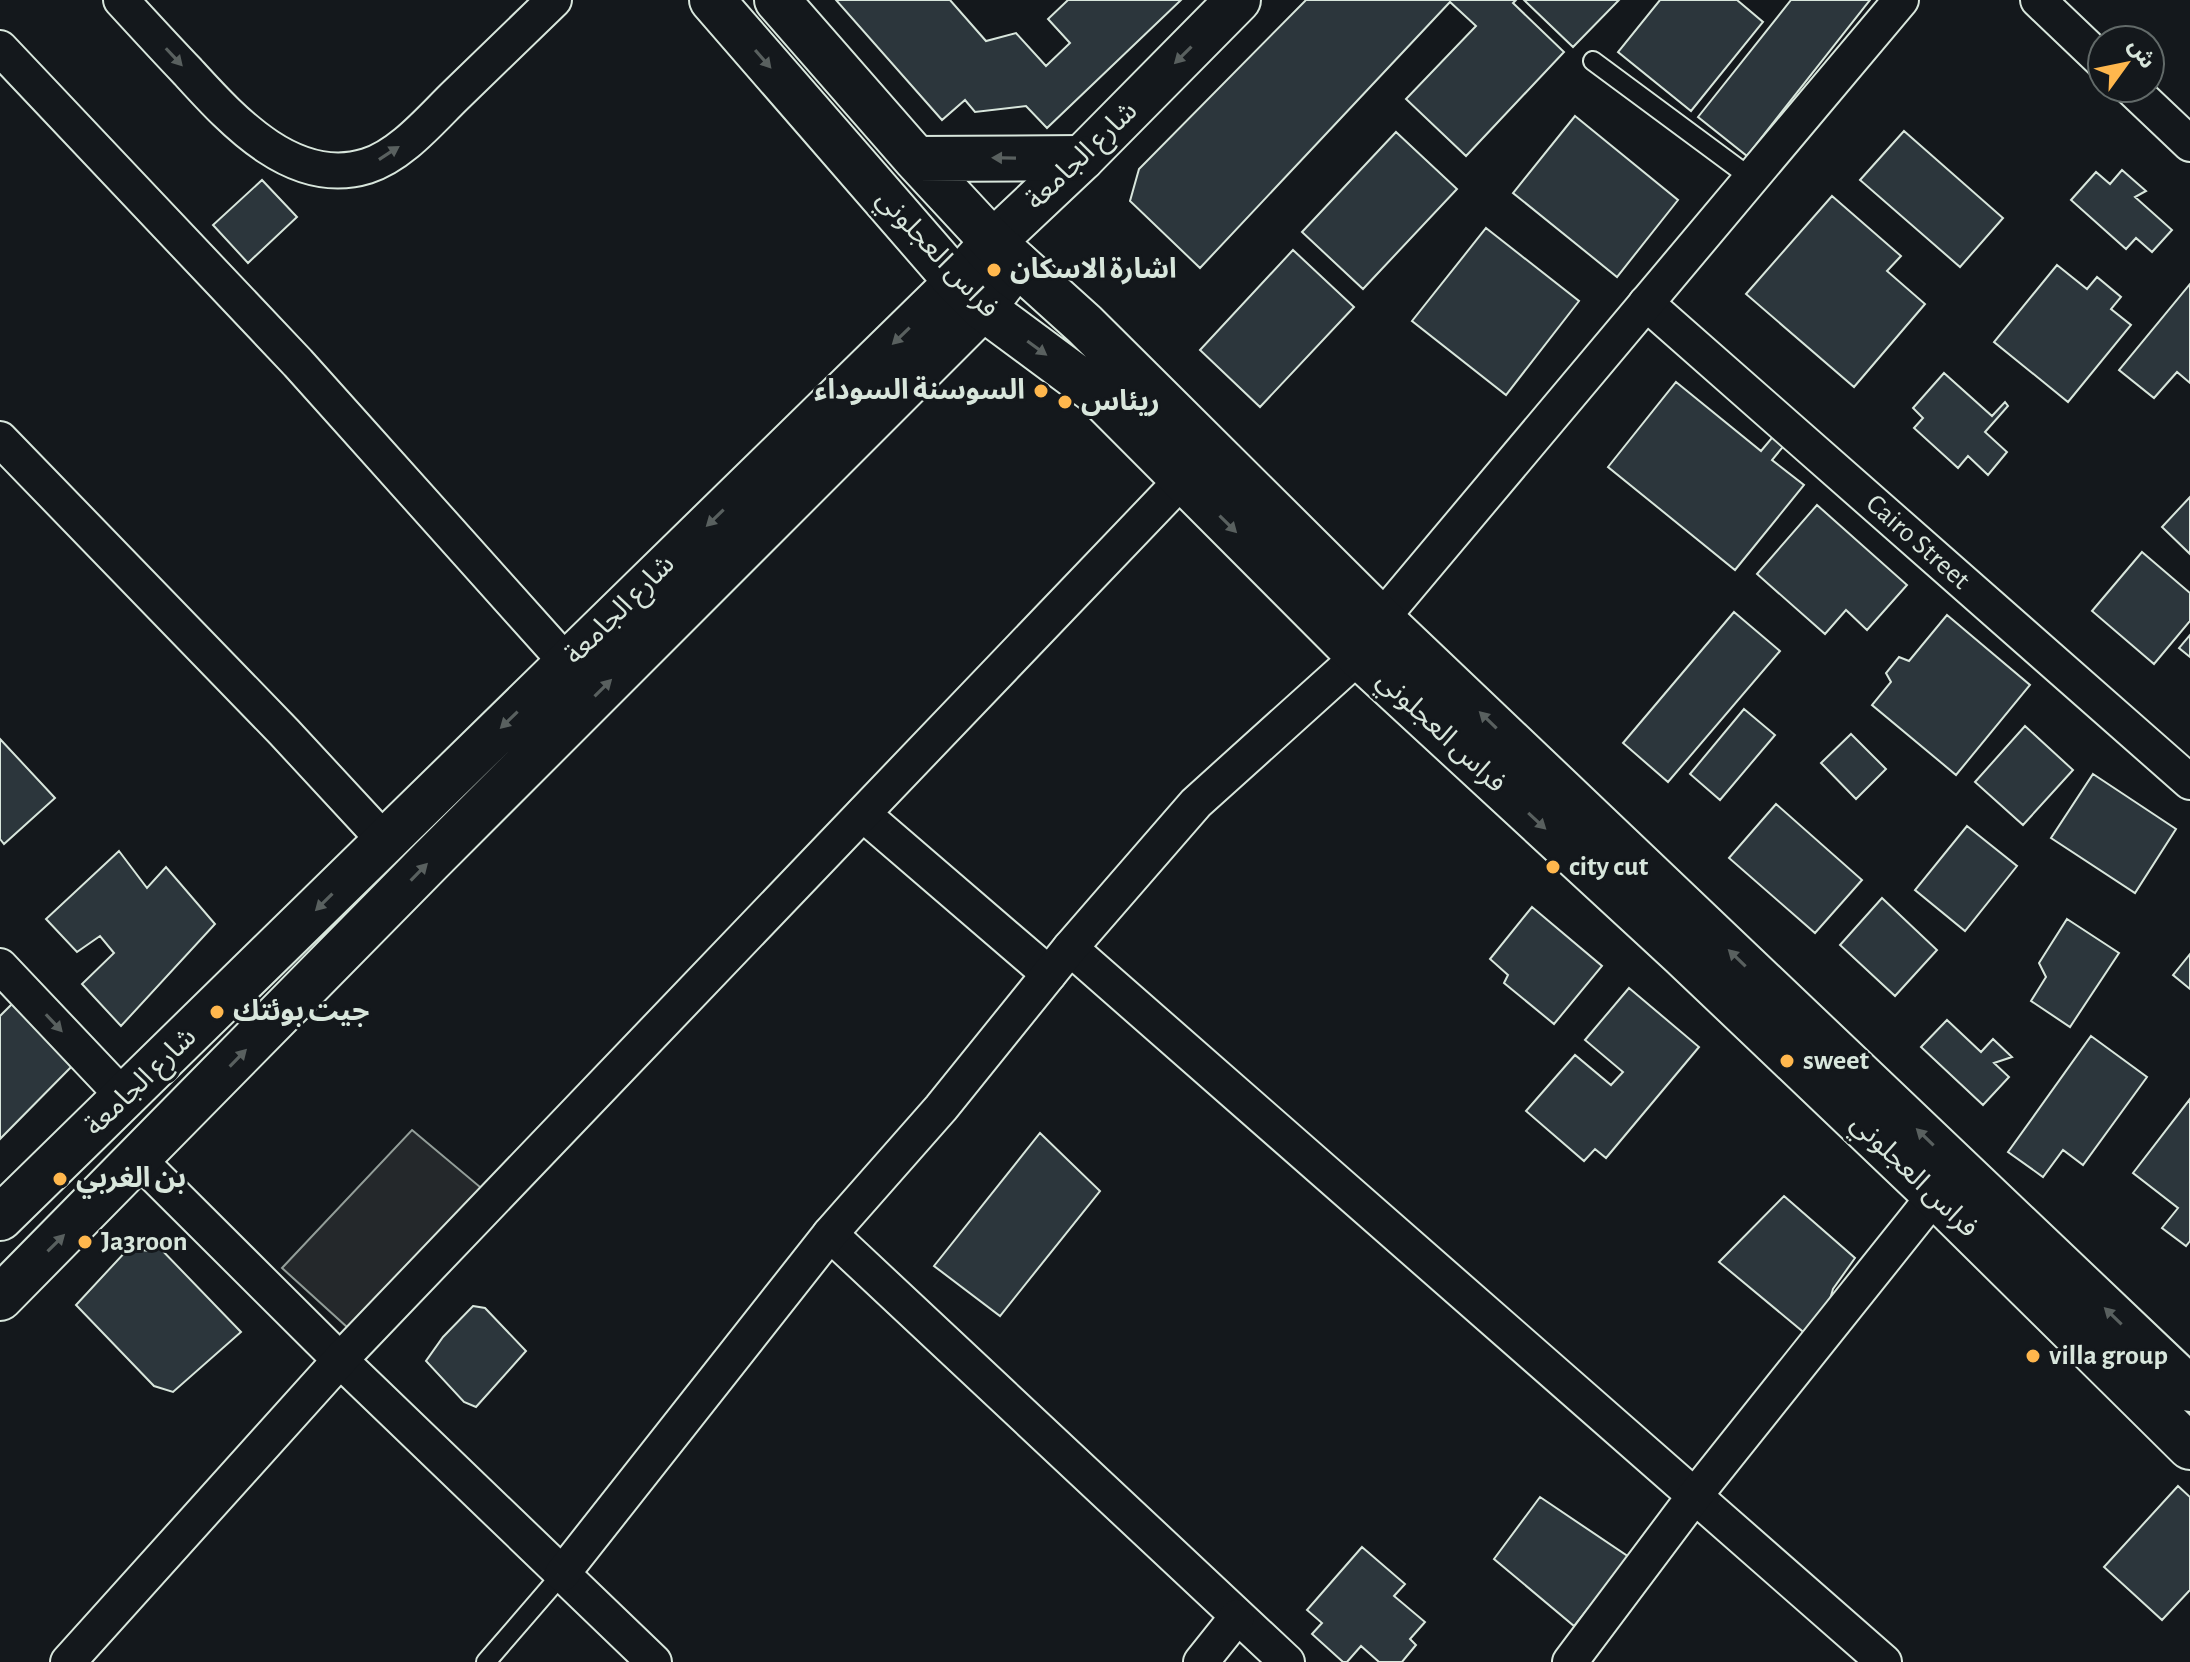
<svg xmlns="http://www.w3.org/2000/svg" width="2190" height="1662" viewBox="0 0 2190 1662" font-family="'Alegreya Sans','Noto Sans Arabic',sans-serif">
	<rect width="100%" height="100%" fill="#14181c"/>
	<path fill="#24282b" stroke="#939e99" stroke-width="2" d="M412,1130L486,1192L358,1337L282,1268Z"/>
	<path fill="#2c363c" stroke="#d8e6dc" stroke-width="2" d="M836,0H950L986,41L1016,33L1046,66L1070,43L1048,19L1068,0H1181L1047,128L1026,106L975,112L965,100L942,120Z
		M1306,0H1516L1513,3L1564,52L1466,156L1406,99L1476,26L1450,2L1200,268L1130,201L1139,169Z
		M1524,0H1619L1573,47Z
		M1660,0H1737L1763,22L1691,111L1618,52Z
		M1791,0H1870L1747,156L1698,117Z
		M1575,116L1678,200L1617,277L1513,193Z
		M1904,131L2003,218L1960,267L1860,180Z
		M1396,132L1457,189L1363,289L1302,232Z
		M2122,170L2146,191L2135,197L2172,230L2152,252L2136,238L2126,249L2071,200L2096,172L2110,184Z
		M262,180L297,217L248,263L213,225Z
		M1832,196L1901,256L1887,271L1925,304L1854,387L1746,294Z
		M1486,228L1579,301L1506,395L1412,321Z
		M1293,250L1354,307L1260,407L1200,350Z
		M2057,265L2087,289L2097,277L2121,297L2111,309L2131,325L2068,402L1994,342Z
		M2190,284V383L2177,372L2154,398L2119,370Z
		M1944,373L1992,416L2005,402L2008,406L1985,432L2007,452L1988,475L1968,456L1958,468L1914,428L1923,418L1913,408Z
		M1676,382L1761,451L1781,427L1792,436L1772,460L1804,485L1735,570L1608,467Z
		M2190,497V554L2162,527Z
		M1817,505L1907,585L1867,630L1846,610L1825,634L1757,574Z
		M2142,552L2190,593V621L2154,664L2092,611Z
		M1734,612L1780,651L1668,782L1623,743Z
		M1947,615L2030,685L1956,775L1872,705L1891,682L1886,673L1899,657L1909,661Z
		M2190,635V657L2179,648Z
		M1744,709L1775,735L1720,800L1690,774Z
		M2025,726L2073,770L2023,825L1975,782Z
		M1851,734L1886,769L1856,799L1821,763Z
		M0,739L55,798L4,844L0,839Z
		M2093,774L2176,829L2135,893L2051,838Z
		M1776,804L1862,880L1815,933L1729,858Z
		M1967,826L2017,866L1965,931L1915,890Z
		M119,851L147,888L166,867L215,924L121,1026L82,984L114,953L100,936L77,952L46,919Z
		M1882,898L1937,950L1895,996L1840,945Z
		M1532,907L1602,966L1554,1024L1504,983L1508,975L1490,959Z
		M2067,919L2119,953L2070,1027L2031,1001L2046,977L2039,963Z
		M2190,954V989L2173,975Z
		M1629,988L1699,1047L1606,1158L1595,1149L1584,1161L1526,1111L1575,1055L1611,1085L1623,1072L1585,1040Z
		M19,997L81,1057L0,1139V1016Z
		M1947,1020L1981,1052L1993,1039L2012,1057L1994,1063L2009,1077L1983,1105L1921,1047Z
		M2091,1036L2147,1077L2083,1165L2063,1150L2043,1177L2008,1152Z
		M2190,1099V1241L2186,1246L2162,1228L2178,1208L2133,1173Z
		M1040,1133L1100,1191L1000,1316L934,1266Z
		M1784,1196L1855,1258L1833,1289L1826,1313L1807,1335L1719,1262Z
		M156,1244L241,1332L173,1392L154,1386L76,1305L128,1249L151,1251Z
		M473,1306L485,1308L526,1351L476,1407L464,1402L426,1361L443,1337Z
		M2178,1486L2190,1497V1590L2162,1620L2104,1567Z
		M1540,1497L1629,1557L1574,1626L1494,1559Z
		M1362,1547L1405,1584L1394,1596L1425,1622L1410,1639L1416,1645L1402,1662H1379L1361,1646L1347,1662H1343L1312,1634L1322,1623L1307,1610Z"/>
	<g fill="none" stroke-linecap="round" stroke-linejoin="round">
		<g stroke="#d8e6dc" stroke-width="22">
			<path id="lane" d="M1593,61L1751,178
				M486,1662L562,1574"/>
		</g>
		<g stroke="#d8e6dc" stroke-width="38">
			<g id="street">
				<path d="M121,0C143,24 165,48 188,72C231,119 293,189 367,166C402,155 432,118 457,94C490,62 522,31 554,0"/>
				<path d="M2038,0L2102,61"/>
				<path d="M0,48L298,363L567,663"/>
				<path d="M2131,88L2190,144"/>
				<path id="s1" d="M1646,303L2190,782"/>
				<path d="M0,439L284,732L385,841"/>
				<path d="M1381,619L1901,0"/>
				<path d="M863,814L1049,974"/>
				<path d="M1070,948L1884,1662"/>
				<path d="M0,966L125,1098"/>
				<path d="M138,1159L340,1360L654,1662"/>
				<path d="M830,1234L1287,1662"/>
				<path d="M562,1574L830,1234L941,1108L1070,948L1196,803L1359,656"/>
				<path d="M68,1662L340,1360L1183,479"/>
				<path d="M1201,1662L1237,1617"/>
				<path d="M1570,1662L1693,1498L1935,1195"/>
			</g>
		</g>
		<g stroke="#d8e6dc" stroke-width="48">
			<path id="secondary" d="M0,1218L957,282L993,242L1082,158L1238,0
				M0,1298L430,861L983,308L1017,264"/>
		</g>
		<g stroke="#d8e6dc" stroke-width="48">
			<path id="primary" d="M712,0L957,282L983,308L1095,391L1359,656L1682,954L1935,1195L2190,1447
				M777,0L916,159L993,242L1084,324L1381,619L2190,1389
				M916,159L1082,158"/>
		</g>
		<use href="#lane" stroke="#14181c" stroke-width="18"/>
		<use href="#street" stroke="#14181c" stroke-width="34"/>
		<use href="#secondary" stroke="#14181c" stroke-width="44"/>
		<use href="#primary" stroke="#14181c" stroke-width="44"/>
	</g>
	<defs><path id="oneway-solid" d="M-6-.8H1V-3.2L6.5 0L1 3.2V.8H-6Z" transform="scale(2)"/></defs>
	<g fill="#59605f">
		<use href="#oneway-solid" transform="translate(1183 55) rotate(135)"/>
		<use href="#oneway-solid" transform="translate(174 57) rotate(47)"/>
		<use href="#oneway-solid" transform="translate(763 59) rotate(49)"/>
		<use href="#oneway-solid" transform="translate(389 153) rotate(-33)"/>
		<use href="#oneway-solid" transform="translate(1004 158) rotate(-179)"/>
		<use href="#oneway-solid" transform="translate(901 336) rotate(136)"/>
		<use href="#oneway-solid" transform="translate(1037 348) rotate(36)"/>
		<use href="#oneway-solid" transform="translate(715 518) rotate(136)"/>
		<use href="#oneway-solid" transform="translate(1228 524) rotate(45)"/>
		<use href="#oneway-solid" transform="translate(603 688) rotate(-45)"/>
		<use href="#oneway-solid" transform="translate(509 720) rotate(136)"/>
		<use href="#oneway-solid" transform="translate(1488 720) rotate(-136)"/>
		<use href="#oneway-solid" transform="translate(1537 821) rotate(43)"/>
		<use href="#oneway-solid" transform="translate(419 872) rotate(-46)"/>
		<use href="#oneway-solid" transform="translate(324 902) rotate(135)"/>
		<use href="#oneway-solid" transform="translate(1737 958) rotate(-136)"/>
		<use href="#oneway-solid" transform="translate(54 1023) rotate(47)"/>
		<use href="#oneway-solid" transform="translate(238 1058) rotate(-46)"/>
		<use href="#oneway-solid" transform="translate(1925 1137) rotate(-136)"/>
		<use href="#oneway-solid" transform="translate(56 1243) rotate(-45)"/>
		<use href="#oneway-solid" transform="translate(2113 1316) rotate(-136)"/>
	</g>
	<g fill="#ffb74d" stroke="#14181c" stroke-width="3">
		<circle cx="994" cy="270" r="8"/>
		<circle cx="1041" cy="391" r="8"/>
		<circle cx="1065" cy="402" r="8"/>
		<circle cx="1553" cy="867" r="8"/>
		<circle cx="217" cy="1012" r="8"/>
		<circle cx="1787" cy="1061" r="8"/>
		<circle cx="60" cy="1179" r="8"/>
		<circle cx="85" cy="1242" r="8"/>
		<circle cx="2033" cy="1356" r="8"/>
	</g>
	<g text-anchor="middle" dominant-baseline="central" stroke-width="6" stroke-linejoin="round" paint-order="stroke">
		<g font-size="28" fill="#d8e6dc" stroke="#14181c">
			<text transform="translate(1082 156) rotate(-44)">شارع الجامعة</text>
			<text transform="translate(937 254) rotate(47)">فراس العجلوني</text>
			<text stroke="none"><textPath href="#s1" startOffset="362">Cairo Street</textPath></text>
			<text transform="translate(620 610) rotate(-45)">شارع الجامعة</text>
			<text transform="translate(1441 732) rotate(43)">فراس العجلوني</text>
			<text transform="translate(141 1082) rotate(-44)">شارع الجامعة</text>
			<text transform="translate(1914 1176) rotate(44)">فراس العجلوني</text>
		</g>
		<g font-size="28" font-weight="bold" fill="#d8e6dc" stroke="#14181c" text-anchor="start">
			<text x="1010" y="270">اشارة الاسكان</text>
			<text x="1025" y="391" text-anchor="end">السوسنة السوداء</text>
			<text x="1081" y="402">ريئاس</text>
			<text x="1569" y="867">city cut</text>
			<text x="233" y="1012">جيت بوئتك</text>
			<text x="1803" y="1061">sweet</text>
			<text x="76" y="1179">بن الغربي</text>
			<text x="101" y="1242">Ja3roon</text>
			<text x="2049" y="1356">villa group</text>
		</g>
	</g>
	<g transform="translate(2126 64) rotate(57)"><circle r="38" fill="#14181c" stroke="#626a69" stroke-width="2"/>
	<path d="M0-6L14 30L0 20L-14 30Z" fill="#ffb74d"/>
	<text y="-12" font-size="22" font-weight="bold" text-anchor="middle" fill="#d8e6dc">ش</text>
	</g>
</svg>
